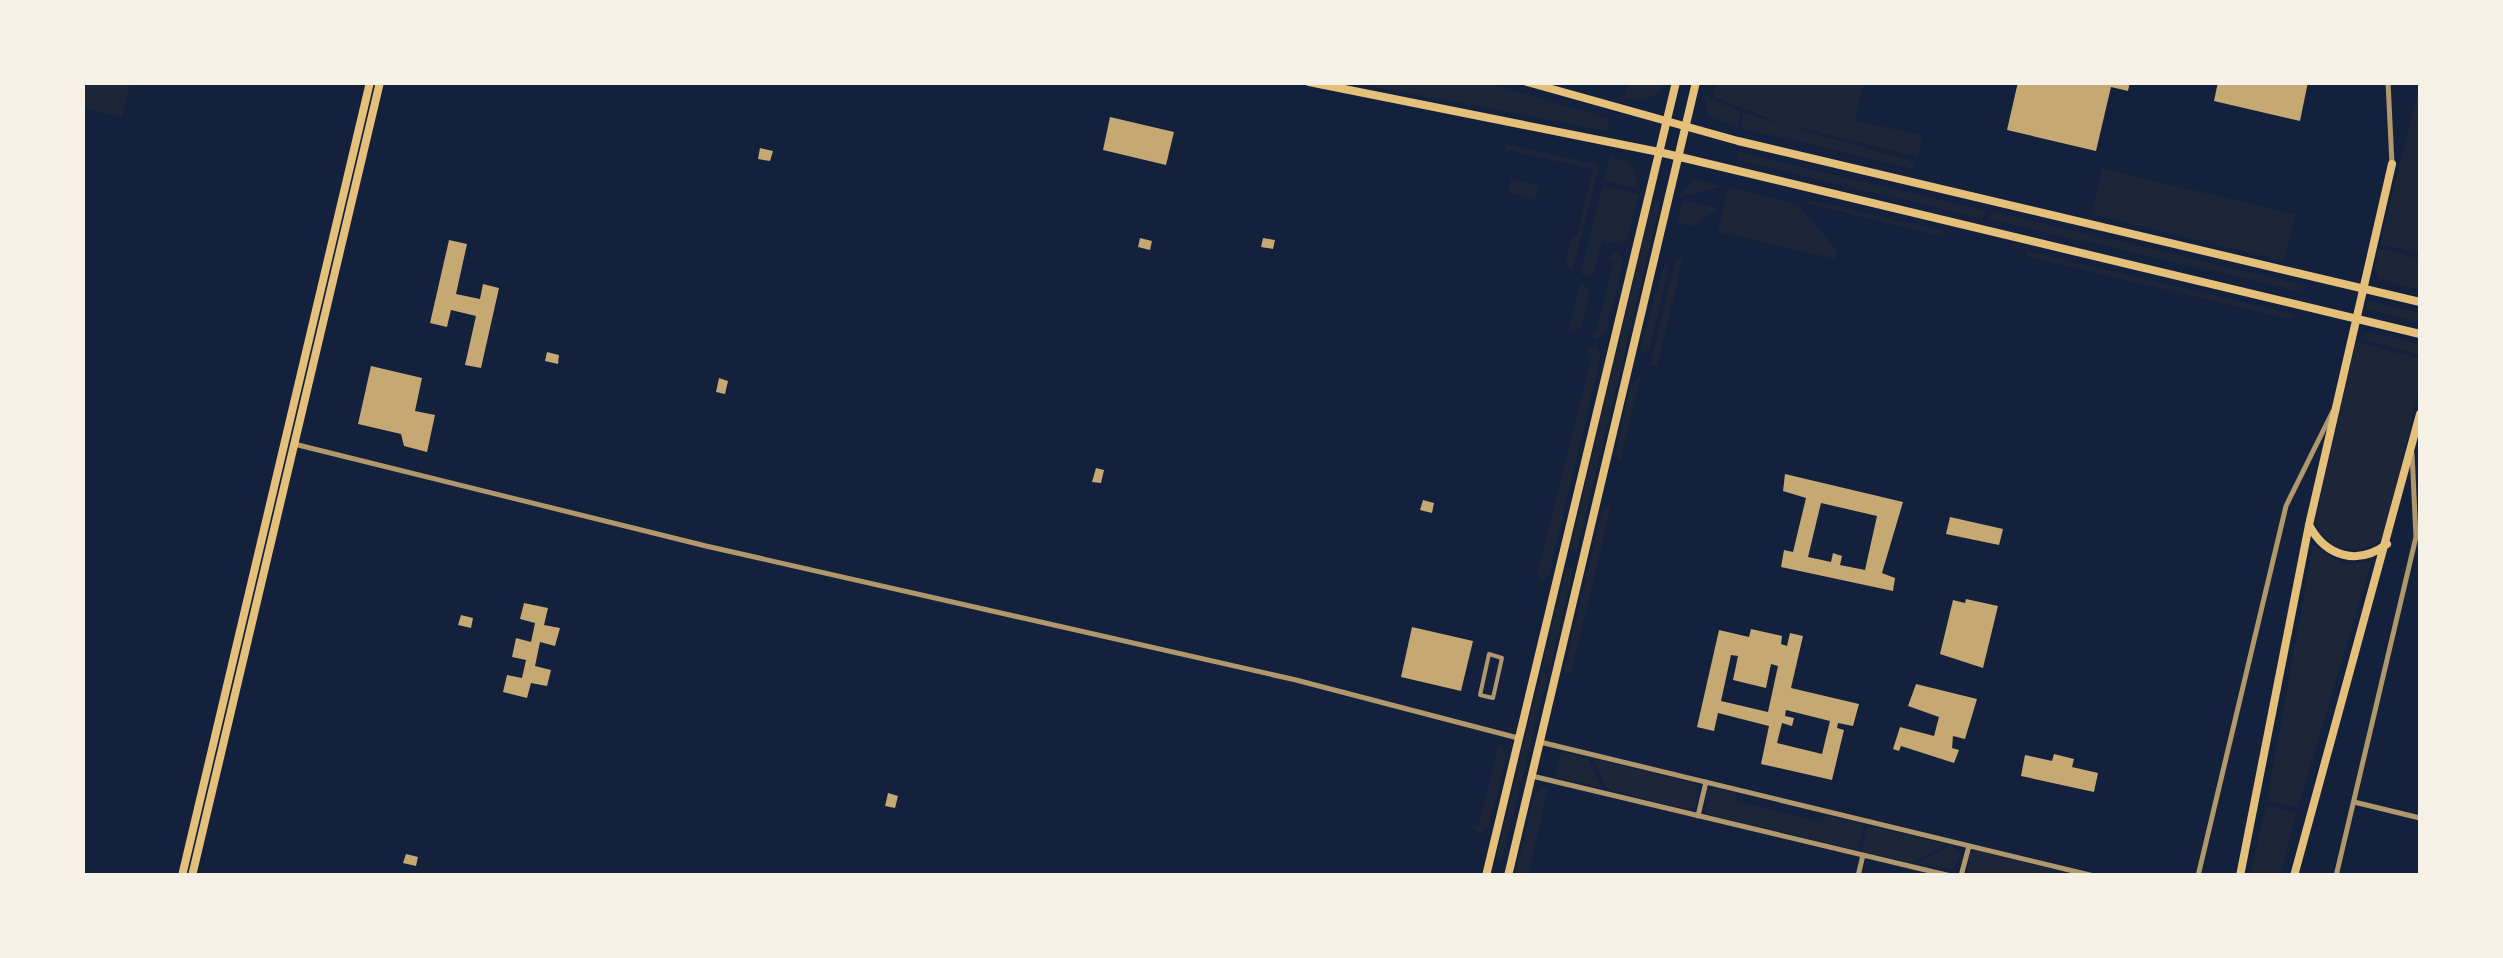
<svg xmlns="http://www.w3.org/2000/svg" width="2503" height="958" viewBox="0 0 2503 958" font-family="'Exo 2',sans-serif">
	<rect width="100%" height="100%" fill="#14213d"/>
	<path fill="#1d2539" d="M83,82L130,83L122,117L83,109Z
		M1628,82H1664V83L1659,92L1643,101L1624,98Z
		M1717,82L1863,83L1855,120L1922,136L1918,157L1783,124L1713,97Z
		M1356,83H1488L1610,119L1607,131Z
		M2420,83V253L2380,244Z
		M1704,95L1740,112L1738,127L1709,117Z
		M1743,113L1915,162L1913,169L1741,128Z
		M1506,144L1599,165L1572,272L1566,265L1570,240L1577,236L1593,170L1509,150L1504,157Z
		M1740,152L1985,211L1983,219L1738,160Z
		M1610,155L1633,165L1638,188L1605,180Z
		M2102,168L2295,215L2284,261L2091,214Z
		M1511,179L1539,185L1535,200L1508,193Z
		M1693,179L1722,186L1678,197Z
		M1603,186L1639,195L1627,240L1618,244L1602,240L1594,274L1588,277L1581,274Z
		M1728,187L1798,205L1837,250L1836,259L1718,232Z
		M1653,199L1661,201L1577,551L1573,553L1570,549Z
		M1804,199L1943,231L1947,237L1808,204Z
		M1683,200L1718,209L1693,226L1677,222Z
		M1991,211L2304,285L2302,292L1989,219Z
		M2379,248L2420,259V290L2380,279L2375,268Z
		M2027,251L2293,314L2292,320L2026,256Z
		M1617,252L1623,262L1606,333L1596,340L1588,333L1596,334L1614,261L1606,258Z
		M1676,258L1683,259L1657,366L1650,365Z
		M1665,262L1669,268L1649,350L1643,353L1640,349Z
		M1580,283L1590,291L1582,326L1573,333L1568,332Z
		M2370,301L2420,313V322L2369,310L2365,304Z
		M2370,332L2419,344L2420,355L2358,338Z
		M2356,342L2420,359V382L2385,535C2363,559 2326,553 2315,521Z
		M1595,345L1601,355L1549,575L1542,580L1537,574L1592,354L1584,352Z
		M1641,375L1621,460L1615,455L1631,384Z
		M1611,506L1571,673L1564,671L1602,511Z
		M2313,545L2345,565L2372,561L2298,807L2267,801Z
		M1570,565L1573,571L1550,668L1542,667L1566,568Z
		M1541,672L1548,674L1501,864L1496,859Z
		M1501,745L1506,756L1488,828L1477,834L1473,825L1479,826L1497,752L1492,750Z
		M1561,752L1588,758L1602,788L1555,777Z
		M1593,759L1697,784L1696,806L1690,810L1607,789Z
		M1549,786L1528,875H1515L1535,793Z
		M1714,788L1735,793L1737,802L1821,822L1826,815L1864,825L1858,850L1706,814L1707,792Z
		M2266,806L2296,813L2281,875H2250Z
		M1867,826L1946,844L1912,863L1862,851Z
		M1951,845L1961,853L1953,869L1917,864Z
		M1976,850L2051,869L2052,875H1971L1967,870L1970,853Z"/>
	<path fill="#c6a872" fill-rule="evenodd" d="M2018,82H2130L2128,91L2111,87L2096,151L2007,130Z
		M2218,82H2308L2300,121L2214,101Z
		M1110,117L1174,132L1166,165L1103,150Z
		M760,148L773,151L770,161L758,159Z
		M1140,238L1152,241L1150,250L1138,247Z
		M1263,238L1275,240L1273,249L1261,247Z
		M449,240L467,244L456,294L480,299L483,284L499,288L481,368L465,365L476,316L451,310L447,327L430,323Z
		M547,352L559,355L558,364L545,361Z
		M371,366L422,378L415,411L435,415L427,452L404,446L401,434L358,424Z
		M719,378L728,381L725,394L716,392Z
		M1096,468L1104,470L1101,483L1092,482Z
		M1785,474L1903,502L1882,573L1895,578L1893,591L1781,567L1784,550L1793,552L1806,498L1783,491ZM1821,503L1877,516L1865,570L1840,565L1842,556L1833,553L1831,562L1808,557Z
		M1423,500L1434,503L1432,513L1420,510Z
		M1950,517L2003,529L1999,545L1946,534Z
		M1966,599L1998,606L1983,668L1940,654L1953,600L1965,603Z
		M524,603L548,608L544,625L560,628L555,646L540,642L535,666L551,670L547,686L531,683L527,698L503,692L507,675L522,678L526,660L512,657L516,638L531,642L535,623L520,619Z
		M461,615L473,618L471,628L458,625Z
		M1412,627L1473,641L1461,691L1401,677Z
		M1751,629L1782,636L1781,644L1787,646L1790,633L1803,636L1791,688L1859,704L1853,726L1838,723L1837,728L1844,730L1832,780L1761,764L1769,726L1718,713L1714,731L1697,727L1719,630L1749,637ZM1731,655L1738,656L1733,680L1766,688L1771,664L1778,666L1768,712L1721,701ZM1786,710L1830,721L1822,754L1777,743L1782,723L1792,726L1794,718L1785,716Z
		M1916,684L1977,699L1965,739L1953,736L1952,748L1959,750L1954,763L1901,746L1899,751L1893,749L1900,727L1934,736L1939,717L1908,706Z
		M2054,754L2074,759L2072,767L2098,773L2094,792L2021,776L2025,755L2052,761Z
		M888,793L898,796L895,808L885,806Z
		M406,854L418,857L416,866L403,863Z"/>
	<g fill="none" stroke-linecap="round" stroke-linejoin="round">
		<path stroke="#b1986c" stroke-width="4" d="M1489,654L1502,658L1493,698L1480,695Z"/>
		<path stroke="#b1986c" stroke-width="5" d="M2388,82L2392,164
			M294,444L706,546L1296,680L1518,738
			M1540,742L2094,876
			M1532,776L1951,876
			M2354,802L2420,818
			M1698,816L1706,782
			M1858,876L1863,855
			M1961,876L1969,846
			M2198,876L2286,506L2333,411
			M2336,876L2416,537L2412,453"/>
		<path stroke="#e5c07b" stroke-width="8" d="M1309,82L1659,152L2420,334
			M1527,82L1738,141L2420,302
			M2309,525C2326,557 2358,566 2387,544
			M182,876L370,82
			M192,876L380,82
			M1486,876L1676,82
			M1508,876L1696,82
			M2240,876L2309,525L2392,164
			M2294,876L2420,414"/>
	</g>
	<rect width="2503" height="958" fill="none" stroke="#f6f1e7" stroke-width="170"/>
</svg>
